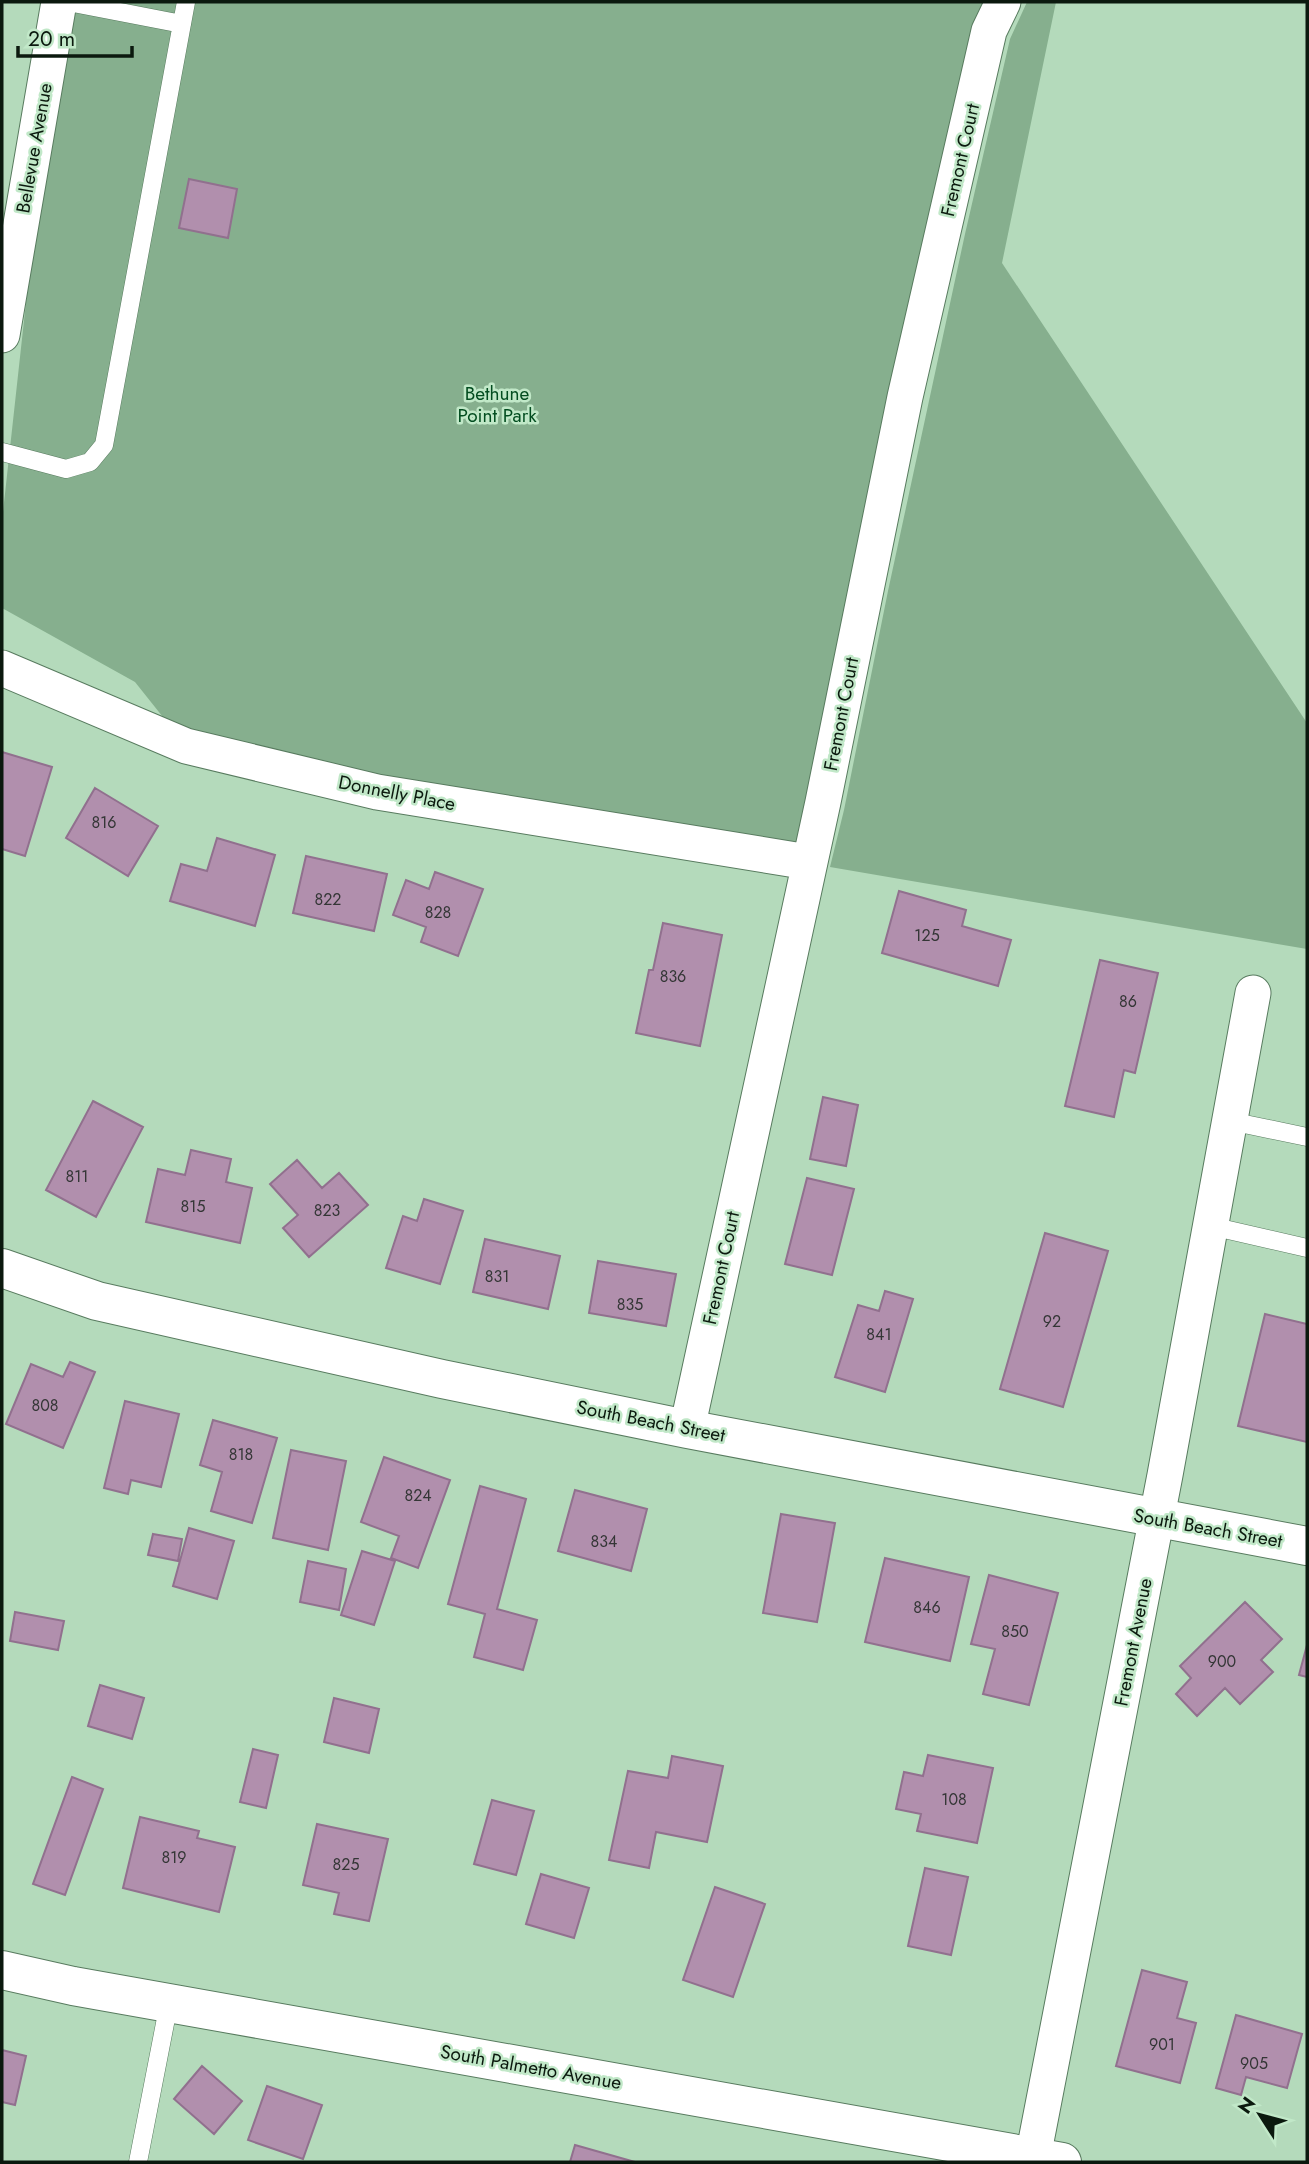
<svg xmlns="http://www.w3.org/2000/svg" width="1309" height="2164" viewBox="0 0 1309 2164" font-family="Jost,sans-serif">
	<rect width="100%" height="100%" fill="#b4dabb"/>
	<path fill="#86af8e" d="M59,2H1003L808,862L186,746L135,682L2,608V521Z
		M1027,2H1056L1002,263L1307,723V949L830,867L844,810L888,591L965,234L1010,39Z"/>
	<path fill="#b18fad" stroke="#91708e" stroke-width="2" d="M189,179L237,189L228,238L179,228Z
		M2,752L52,767L25,856L2,849Z
		M95,788L158,826L128,876L66,838Z
		M217,838L275,855L255,926L170,901L181,864L207,871Z
		M306,856L387,874L374,931L293,913Z
		M435,872L483,889L458,956L421,942L426,927L393,915L406,880L429,889Z
		M899,891L966,910L962,926L1011,940L998,986L882,953Z
		M663,923L722,935L700,1046L636,1033L649,970H653Z
		M1100,960L1158,973L1135,1073L1124,1070L1114,1117L1065,1106Z
		M823,1097L858,1105L846,1166L810,1159Z
		M93,1101L143,1127L96,1217L46,1190Z
		M191,1150L231,1159L226,1182L252,1188L240,1243L146,1222L158,1169L185,1175Z
		M297,1160L322,1188L339,1173L368,1205L309,1257L283,1228L298,1215L270,1184Z
		M807,1178L854,1189L832,1275L785,1264Z
		M424,1199L463,1211L440,1284L386,1268L403,1216L417,1221Z
		M1045,1233L1108,1251L1063,1407L1000,1389Z
		M485,1239L560,1256L548,1309L473,1292Z
		M598,1261L676,1274L666,1326L589,1313Z
		M885,1291L913,1299L885,1392L835,1377L858,1305L879,1311Z
		M1265,1314L1307,1324V1442L1238,1426Z
		M70,1362L95,1372L63,1448L6,1424L31,1364L63,1377Z
		M125,1401L179,1414L161,1487L131,1480L128,1494L104,1488Z
		M213,1420L277,1438L252,1523L211,1511L222,1472L200,1465Z
		M291,1450L346,1461L328,1550L273,1538Z
		M384,1457L450,1480L418,1568L391,1558L399,1536L361,1522Z
		M480,1486L526,1499L497,1609L537,1620L523,1670L474,1657L485,1614L448,1604Z
		M575,1490L647,1509L631,1571L558,1551Z
		M781,1514L835,1523L817,1622L763,1613Z
		M189,1528L234,1541L217,1599L173,1586Z
		M153,1534L182,1539L178,1561L148,1555Z
		M362,1551L395,1561L374,1625L341,1615Z
		M885,1558L969,1577L950,1661L865,1642Z
		M308,1561L346,1569L339,1610L300,1602Z
		M989,1575L1058,1593L1029,1705L983,1694L995,1649L971,1644Z
		M1245,1602L1282,1639L1261,1660L1273,1672L1240,1704L1225,1688L1197,1716L1176,1694L1191,1678L1180,1666Z
		M15,1612L64,1621L58,1650L10,1641Z
		M1307,1645V1677L1299,1675Z
		M100,1685L144,1698L132,1739L88,1726Z
		M334,1698L379,1709L369,1753L324,1742Z
		M253,1749L278,1755L266,1808L240,1802Z
		M928,1755L993,1768L977,1843L917,1831L921,1814L896,1809L904,1772L923,1776Z
		M672,1756L723,1766L707,1842L656,1832L649,1868L609,1860L628,1771L668,1778Z
		M72,1777L103,1789L65,1895L33,1884Z
		M492,1800L534,1811L516,1875L474,1864Z
		M140,1817L199,1831L197,1838L235,1847L219,1912L123,1888Z
		M317,1824L388,1839L369,1921L334,1914L339,1893L303,1885Z
		M925,1868L968,1877L951,1955L908,1946Z
		M541,1874L589,1888L574,1938L526,1924Z
		M715,1887L765,1904L733,1997L683,1980Z
		M1142,1970L1187,1982L1177,2018L1196,2023L1180,2083L1116,2066Z
		M1236,2015L1302,2034L1287,2088L1246,2077L1241,2095L1216,2088Z
		M2,2050L26,2056L15,2105L2,2102Z
		M202,2066L242,2101L214,2134L174,2099Z
		M267,2086L322,2105L303,2159L248,2140Z
		M575,2145L635,2162H570Z"/>
	<g fill="none" stroke-linecap="round" stroke-linejoin="round">
		<g stroke="#587b5f" stroke-width="19">
			<path id="lane" d="M68,2L182,24
				M2,452L66,469L90,462L104,445L186,2
				M1230,1121L1307,1137
				M1211,1226L1307,1248
				M138,2162L169,2003"/>
		</g>
		<g stroke="#587b5f" stroke-width="37">
			<path id="street" d="M2,335L59,2
				M2,668L186,746L377,792L808,862
				M687,1429L823,802L905,397L989,31L1003,2
				M1032,2162L1165,1475L1253,993"/>
		</g>
		<g stroke="#587b5f" stroke-width="40">
			<path id="secondary" d="M2,1268L97,1301L442,1379L687,1429L1307,1546
				M2,1970L73,1986L1062,2162"/>
		</g>
		<use href="#lane" stroke="#fff" stroke-width="18"/>
		<use href="#street" stroke="#fff" stroke-width="35"/>
		<use href="#secondary" stroke="#fff" stroke-width="38"/>
	</g>
	<g text-anchor="middle" dominant-baseline="central" stroke-width="5" stroke-linejoin="round" paint-order="stroke">
		<g font-size="16" fill="#343636">
			<text x="104" y="822">816</text>
			<text x="328" y="899">822</text>
			<text x="438" y="912">828</text>
			<text x="927" y="935">125</text>
			<text x="673" y="976">836</text>
			<text x="1128" y="1001">86</text>
			<text x="77" y="1176">811</text>
			<text x="193" y="1206">815</text>
			<text x="327" y="1210">823</text>
			<text x="497" y="1276">831</text>
			<text x="630" y="1304">835</text>
			<text x="1052" y="1321">92</text>
			<text x="879" y="1334">841</text>
			<text x="45" y="1405">808</text>
			<text x="241" y="1454">818</text>
			<text x="418" y="1495">824</text>
			<text x="604" y="1541">834</text>
			<text x="927" y="1607">846</text>
			<text x="1015" y="1631">850</text>
			<text x="1222" y="1661">900</text>
			<text x="954" y="1799">108</text>
			<text x="174" y="1857">819</text>
			<text x="346" y="1864">825</text>
			<text x="1162" y="2044">901</text>
			<text x="1254" y="2063">905</text>
		</g>
		<g font-size="19" fill="#0b190e" stroke="#c1e8c8">
			<text transform="translate(34 148) rotate(-80)">Bellevue Avenue</text>
			<text transform="translate(960 160) rotate(-77)">Fremont Court</text>
			<text transform="translate(841 714) rotate(-79)">Fremont Court</text>
			<text transform="translate(397 793) rotate(11)">Donnelly Place</text>
			<text transform="translate(721 1268) rotate(-78)">Fremont Court</text>
			<text transform="translate(651 1421) rotate(11)">South Beach Street</text>
			<text transform="translate(1208 1528) rotate(10)">South Beach Street</text>
			<text transform="translate(1133 1642) rotate(-79)">Fremont Avenue</text>
			<text transform="translate(531 2067) rotate(10)">South Palmetto Avenue</text>
		</g>
		<g font-size="19" fill="#034d20" stroke="#c1e8c8">
			<text x="497" y="393">Bethune<tspan x="497" dy="22">Point Park</tspan></text>
		</g>
	</g>
	<rect width="1309" height="2164" fill="none" stroke="#0b190e" stroke-width="7"/>
	<g transform="translate(1260 2115) rotate(306)" stroke="#c1e8c8" stroke-width="5" paint-order="stroke">
	<path d="M0-5L12 26L0 18L-12 26Z" fill="#0b190e"/>
	<text y="-10" font-size="19" font-weight="bold" text-anchor="middle" fill="#0b190e">N</text>
	</g>
	<path d="M18 46v10h114v-10" fill="none" stroke="#0b190e" stroke-width="3.5"/>
	<text x="28" y="46" font-size="21" fill="#0b190e" stroke="#c1e8c8" stroke-width="5" paint-order="stroke">20 m</text>
</svg>
